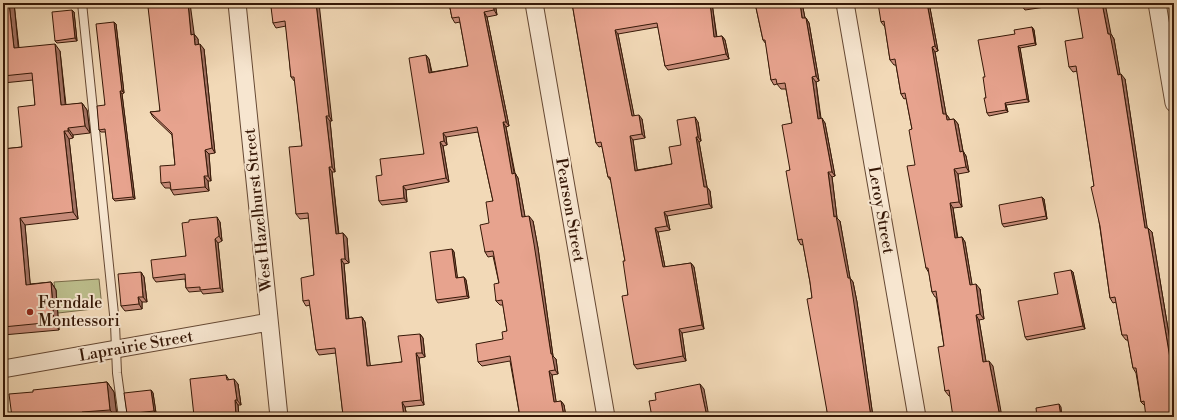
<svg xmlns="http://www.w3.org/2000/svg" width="1177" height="420" viewBox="0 0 1177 420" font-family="'Libre Bodoni',serif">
	<rect width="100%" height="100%" fill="#f2d9b7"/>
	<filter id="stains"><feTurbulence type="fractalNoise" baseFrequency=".005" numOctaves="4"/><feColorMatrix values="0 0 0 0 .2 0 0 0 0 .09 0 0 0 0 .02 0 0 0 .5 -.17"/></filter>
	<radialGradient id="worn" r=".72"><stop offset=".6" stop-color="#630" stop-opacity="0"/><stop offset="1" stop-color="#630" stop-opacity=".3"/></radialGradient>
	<path fill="#bdbf8d" stroke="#7a6c4a" d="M99,279L102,308L58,313L54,282Z"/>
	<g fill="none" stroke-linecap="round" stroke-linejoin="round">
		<g stroke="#654833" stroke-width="10">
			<path id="lane" d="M82,3L115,324L117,373L123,417"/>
		</g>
		<g stroke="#654833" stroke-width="19">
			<path id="street" d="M237,3L279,417
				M534,3L606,417
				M845,3L917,417
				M1157,3L1174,103
				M3,369L269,322"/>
		</g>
		<use href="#lane" stroke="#f7e6d0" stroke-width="8"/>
		<use href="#street" stroke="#f7e6d0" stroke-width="17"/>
	</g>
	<path fill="#c78c7a" stroke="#361807" d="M3,3H14L19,48L60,51L66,105L82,103L87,110L90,133L73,135V138L69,139L78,219L25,225L30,284L51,282L56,290L59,330L3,335V149L22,147L35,105L33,80L3,83Z
		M449,3H495L497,15L487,17L509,126L506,127L515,173L518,178L525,217L533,221L538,248L553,356L556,359L558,374L552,375L556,402L561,401L564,405L566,417H520L510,361L482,366L478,362L503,339L507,331L503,305H500L496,301L499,283L493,256L488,257L485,252L493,201L478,132L446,137L447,145L443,146L449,182L406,190L407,202L382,205L379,201L382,175L424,154L426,55L429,59L432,72L468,66L460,22L455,23L452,18Z
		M572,3H615L618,6L636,3H712L717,37L722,36L725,40L729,59L668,70L665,66L658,27L618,34L634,116L642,119L645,138L633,140L637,170L672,164L681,145L698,122L701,141L699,142L707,187L710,191L712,208L667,216L670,230L658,232L665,267L691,263L694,267L704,329L682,333L686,361L637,369L634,365L625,261L611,181L608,177L602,146L599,147L596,143Z
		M755,3H802L805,18H806L809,23L819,81L816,82L821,118L825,123L835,176L832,177L837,218L840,221L850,278L853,282L857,302L873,417H828L810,282L803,244L801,245L798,240L790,170L792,123L786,89H781L777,84L774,85L771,80L766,44L763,40Z
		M927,3L930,8L938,51L935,52L946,114L949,118V120L954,119L958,124L963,151L966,156L969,172L958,174L962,207L953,208L958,238L962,237L965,242L972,285L980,289L984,319L979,320L986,362L993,366L950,396H949L945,391L944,346L936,297H935L932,292L929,273L926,268L912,129L906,98L904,99L901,94L896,65H894L890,60L885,27L881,22Z
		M1021,3H1044L1045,7L1025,10L1021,5Z
		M155,6L194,34L198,39V44L204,49L215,153L209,154L211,181H208L209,191L174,195L171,190L170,188H165L161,183L175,165L172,135L153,117L150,112L160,111Z
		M279,6L332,121H330L335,172H332L339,234L343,233L347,238L349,263L344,264L349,319L362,317L365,322L370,366L402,362L420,334L423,338L425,357L419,358L424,405L405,407L407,417H320L343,415L336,353L319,355L316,350L310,305L306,306L303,301L314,275L309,218L300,219L296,214L302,146L295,82L291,77L286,26L276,28L273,23Z
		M74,12L77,41L57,43L55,41Z
		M114,22L116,24L124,93L122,94L135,199L115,201L113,199L106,132H101L99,130L105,105Z
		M1032,27L1034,30L1036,45L1020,48L1029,102L1006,105L1008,112L989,116L987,113L985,77L1015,34Z
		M1111,34L1114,39L1120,75L1125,79L1147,228L1152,232L1174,365V417L1145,406L1141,402L1136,373L1133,368L1128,340H1126L1122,335L1116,302L1113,303L1110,298L1094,186L1077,71L1073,72L1069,67L1083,38Z
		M1042,197L1044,199L1047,219L1004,227L1002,224Z
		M189,222H220L222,241L218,243L223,292L203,294L201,291L189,292L186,288L185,279L156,282L153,278L186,256Z
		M452,249L454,252L457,278L464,277L466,280L469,298L438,303L436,300Z
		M141,272L144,277L147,302H142V309L125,311L121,306Z
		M1073,272L1085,329L1027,340L1025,337L1058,294Z
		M226,375L229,380L238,384L241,405H238L239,417H184L194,416Z
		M107,382L114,392L117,417H12L33,392Z
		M151,390L153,393L156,413L128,416L127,414Z"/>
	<path fill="#a27263" stroke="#361807" d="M9,3H14L19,55L14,48Z
		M188,3H190L195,40L191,35Z
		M316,3H319L332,121L329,116Z
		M493,3H495L497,15L494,10Z
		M710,3H712L717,41L714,37Z
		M800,3H802L806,23L802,18Z
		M927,3L930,8L938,51L935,46Z
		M1102,3H1105L1111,34L1114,39L1121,80L1118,75L1108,34Z
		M72,10L74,12L77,41L75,38Z
		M484,12L487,17L509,126L506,122Z
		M806,18L809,23L819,81L816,76Z
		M114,22L116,24L124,93L122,91Z
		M1032,27L1034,30L1036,45L1035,43Z
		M615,30L618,34L635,120L632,116Z
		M194,34L198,39L199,50L195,45Z
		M722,36L725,40L729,59L726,54Z
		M55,44L60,51L66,112L61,105Z
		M200,44L204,49L215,153L212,148Z
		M1018,46L1020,48L1029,102L1027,99Z
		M932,47L935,52L946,114L949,118L950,125L943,114Z
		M426,55L429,59L432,77L429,73Z
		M1121,74L1125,79L1148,233L1145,228Z
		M812,77L816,82L821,124L818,119Z
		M120,91L122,94L135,199L133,197Z
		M82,103L87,110L90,133L85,126Z
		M1005,103L1006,105L1008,112L1006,110Z
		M639,115L642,119L645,138L642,134Z
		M326,116L330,121L335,172L332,167Z
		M695,117L698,122L701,141L698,137Z
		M822,118L825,123L835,176L832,172Z
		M954,119L958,124L964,157L960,152Z
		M503,122L506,127L515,178L512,174Z
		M68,128L73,135V138L68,131Z
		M64,131L69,139L78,219L73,212Z
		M443,133L446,137L447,145L444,141Z
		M630,136L633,140L638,175L635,171Z
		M696,137L699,142L707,187L710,191L712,208L709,204L704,187Z
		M440,142L443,146L449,182L446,178Z
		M205,150L209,154L211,181L208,176Z
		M963,151L966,156L969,172L966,167Z
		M329,167L332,172L339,239L336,234Z
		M954,169L958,174L962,207L959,202Z
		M828,172L832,177L837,218L840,221L850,278L853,282L857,302L873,417H871L834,217Z
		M515,173L518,178L526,222L522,217Z
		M204,176L208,181L209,191L205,187Z
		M403,186L406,190L407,202L404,198Z
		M1042,197L1044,199L1047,219L1046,216Z
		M950,203L953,208L958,243L955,238Z
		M664,212L667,216L670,230L667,226Z
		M529,216L533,221L538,248L553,356L556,359L558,374L555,370L551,354Z
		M217,217L220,222L222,241L219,236Z
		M20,218L25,225L31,292L26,285Z
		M655,228L658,232L666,272L663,267Z
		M1148,228L1152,232L1174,365V372L1172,370Z
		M343,233L347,238L349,263L345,259Z
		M962,237L965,242L973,290L970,285Z
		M215,239L218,243L223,292L220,288Z
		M452,249L454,252L458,281L456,278Z
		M341,259L344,264L349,324L346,319Z
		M691,263L694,267L704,329L702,325Z
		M1071,270L1073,272L1085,329L1083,326Z
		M141,272L144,277L147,302L143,297Z
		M464,277L466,280L469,298L467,296Z
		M51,282L56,290L59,330L54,322Z
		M976,284L980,289L984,319L980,314Z
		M138,297L142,302V309L139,304Z
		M976,315L979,320L987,367L983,362Z
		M362,317L365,322L371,371L367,366Z
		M679,329L682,333L686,361L683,356Z
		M420,334L423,338L425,357L422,353Z
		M416,353L419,358L424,405L421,400Z
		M989,361L993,366L1002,417H1000Z
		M549,371L552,375L557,407L554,402Z
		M234,379L238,384L241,405L237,400Z
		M107,382L114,392L117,417H116L110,410Z
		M700,384L704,389L709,417H707Z
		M151,390L153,393L156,413L154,411Z
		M235,400L238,405L239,417H236Z
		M561,401L564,405L566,417H564Z
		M402,402L405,407L407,417H404Z
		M1059,404L1061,407L1062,417H1061Z
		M82,412L85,417H82Z"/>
	<path fill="#e7a38e" stroke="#361807" d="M3,3H9L14,48L55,44L61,105L82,103L85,126L68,128V131H64L73,212L20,218L26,285L51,282L54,322L3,327V149L22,147L18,107L35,105L32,73L3,76Z
		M154,3H188L191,35L194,34L195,45L200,44L212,148L205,150L208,176H204L205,187L171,190L170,182L161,183L160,166L175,165L172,133L150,112L160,111L148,7L155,6Z
		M278,3H316L329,116H326L332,167H329L336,234L343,233L345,259H341L346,319L362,317L367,366L402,362L398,336L420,334L422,353H416L421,400L402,402L404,417H320L343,415L335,348L316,350L309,300L303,301L301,278L314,275L308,213L296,214L289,147L302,146L294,77H291L285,21L273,23L271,7L279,6Z
		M449,3H493L494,10L484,12L506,122H503L512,174L515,173L522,217L529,216L534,244L551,354H552L555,370L549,371L554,402L561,401L564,417H520L510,356L478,362L476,344L503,339L502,332L507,331L502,300L496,301L494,284L499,283L493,251L485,252L480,225L489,223L486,202L493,201L477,127L443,133L444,141L440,142L446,178L403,186L404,198L379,201L376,176L382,175L380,159L424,154L409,58L426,55L429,73L468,66L459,17L452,18Z
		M572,3H612L613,4L616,3L617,6L636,3H710L714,37L722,36L726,54L665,66L657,23L615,30L632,116L639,115L642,134L630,136L635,171L672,164L669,147L681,145L677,120L695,117L698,137H696L704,187H707L709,204L664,212L667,226L655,228L663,267L691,263L702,325L679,329L683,356L634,365L622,296L628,295L623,261H625L610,177H608L601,142L596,143Z
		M755,3H800L802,18H806L816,76L812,77L818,119L822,118L832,172H828L834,217L836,216L848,278H850L853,297L871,417H828L807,299L812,298L810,282L802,239L798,240L786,171L790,170L782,125L792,123L785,83L777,84L776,79L771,80L765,40H763Z
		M878,3H923V4L927,3L935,46L932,47L943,114H946L947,120L954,119L960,152L963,151L966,167L954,169L959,202L950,203L955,238L962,237L970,285L976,284L980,314L976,315L983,362L989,361L1000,417H953L949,390L945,391L938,347L944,346L936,291L932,292L928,268H926L907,166L915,165L909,130L912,129L905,93L901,94L895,59L890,60L884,21L881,22Z
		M1021,3H1035L1021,5Z
		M1077,3H1102L1108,34H1110L1118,75L1121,74L1145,228H1148L1172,370H1174V417H1146L1144,401L1141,402L1136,368H1133L1127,335H1122L1115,297L1110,298L1100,226L1091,187L1094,186L1076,66L1069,67L1065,41L1083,38Z
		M72,10L75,38L55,41L52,12Z
		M114,22L122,91H120L133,197L113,199L105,129L99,130L97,106L105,105L96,24Z
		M1032,27L1035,43L1018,46L1027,99L1005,103L1006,110L987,113L984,98H986L983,77H985L978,40L1015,34L1014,30Z
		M1042,197L1046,216L1002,224L999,205Z
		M217,217L219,236L215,239L220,288L200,290V287L186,288L185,274L153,278L151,260L186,256L182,223L189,222V220Z
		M452,249L456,278L464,277L467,296L436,300L430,252Z
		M1071,270L1083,326L1025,337L1018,301L1058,294L1054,273Z
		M141,272L143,297H138L139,304L121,306L118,274Z
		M226,375L227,380L234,379L237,400H235L236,417H184V416H194L190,379Z
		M107,382L110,410L82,412V417H12L9,394L33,392V390Z
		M700,384L707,417H652L649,401L656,400L655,393Z
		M151,390L154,411L127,414L124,393Z
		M1059,404L1061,417H1037L1036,408Z"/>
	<circle fill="#8f2418" stroke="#f7e6d0" stroke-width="1.5" cx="30" cy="312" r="4"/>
	<g text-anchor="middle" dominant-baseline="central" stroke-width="4" stroke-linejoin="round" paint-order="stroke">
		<g font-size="16" fill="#361807" stroke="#f7e6d0">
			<text transform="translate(258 210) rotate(-96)">West Hazelhurst Street</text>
			<text transform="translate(570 210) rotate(80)">Pearson Street</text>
			<text transform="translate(881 210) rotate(80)">Leroy Street</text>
			<text transform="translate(136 346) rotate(-10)">Laprairie Street</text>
		</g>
		<g font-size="16" fill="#361807" stroke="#f7e6d0" text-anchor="start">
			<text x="38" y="303">Ferndale<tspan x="38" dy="18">Montessori</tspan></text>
		</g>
	</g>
	<rect width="1177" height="420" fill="none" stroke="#f2d9b7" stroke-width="16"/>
	<rect x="4" y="4" width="1169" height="412" fill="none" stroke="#361807" stroke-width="2"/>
	<rect x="8" y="8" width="1161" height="404" fill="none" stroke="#361807"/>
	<rect width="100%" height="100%" filter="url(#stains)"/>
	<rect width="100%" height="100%" fill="url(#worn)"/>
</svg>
